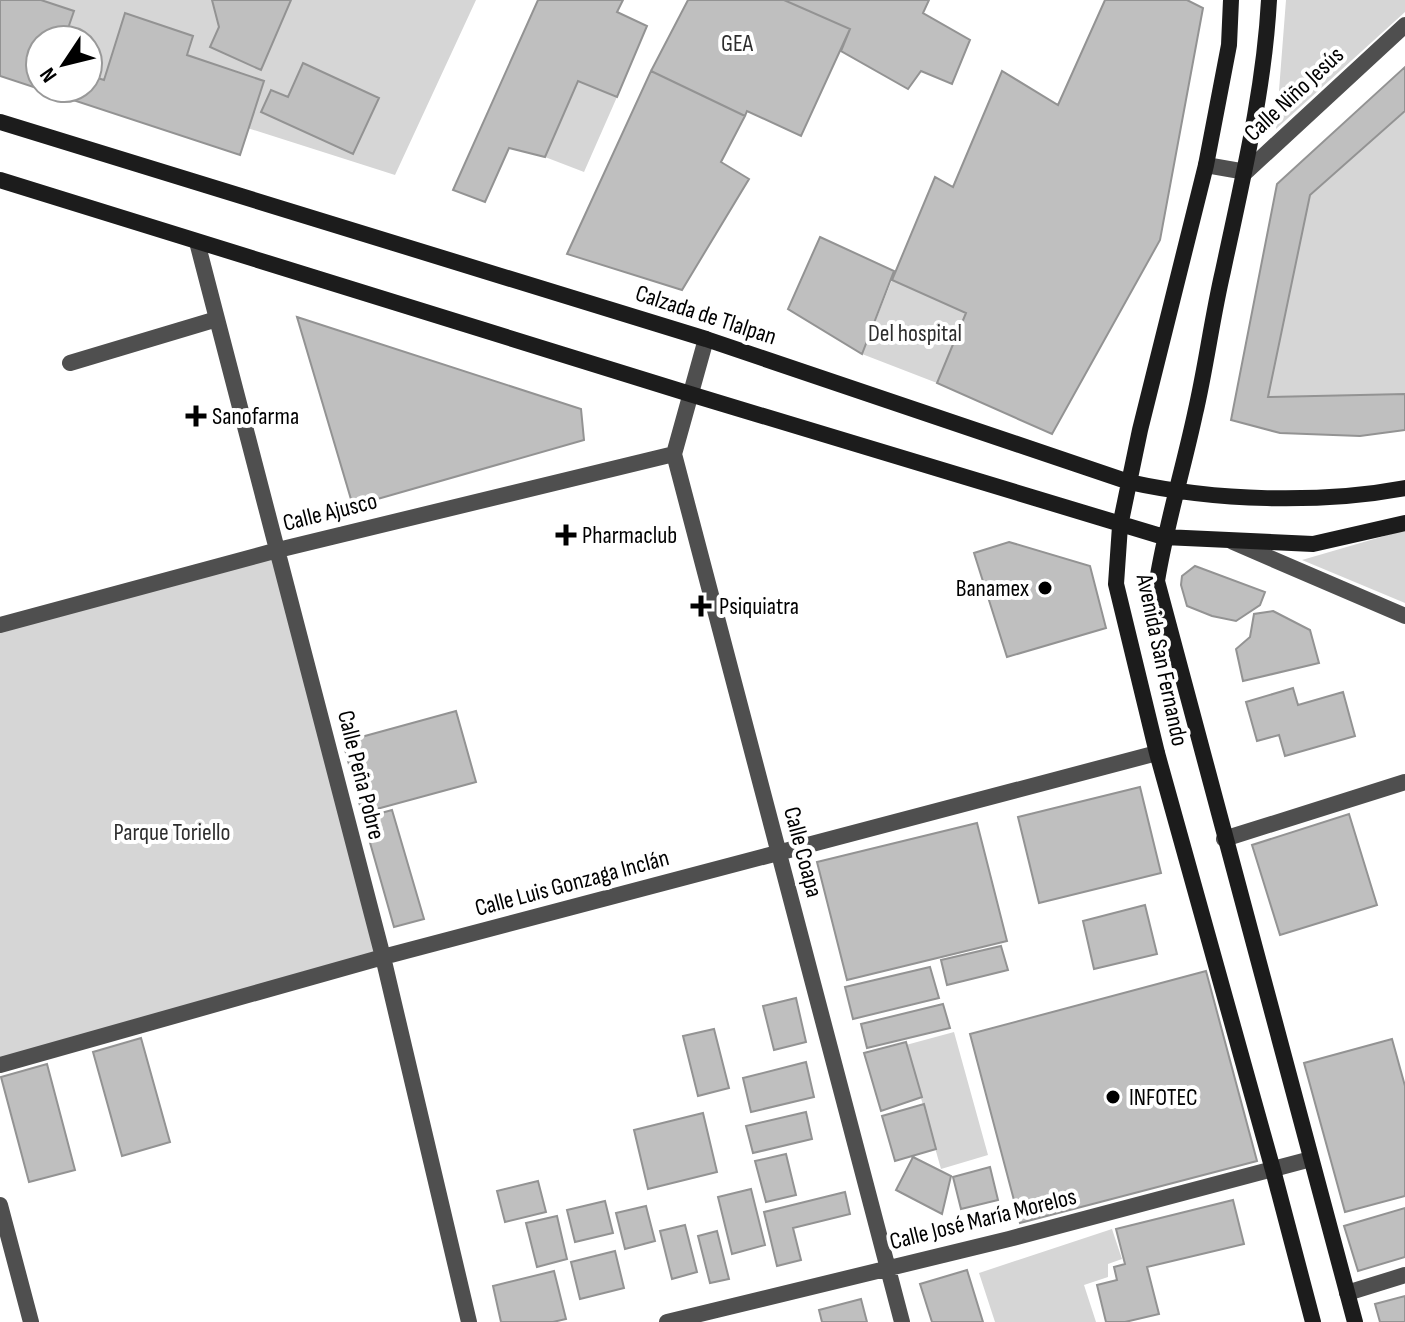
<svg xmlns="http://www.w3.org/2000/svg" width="1405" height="1322" viewBox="0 0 1405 1322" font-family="'Sofia Sans Condensed',sans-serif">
	<rect width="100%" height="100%" fill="#fff"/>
	<path fill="#d6d6d6" d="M0,0H476L395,175L88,77V40H40Z
		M1286,0H1405V12L1276,129Z
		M578,81L617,97L584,172L545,157Z
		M1405,111V394L1268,397L1310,195Z
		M892,280L966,313L937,383L862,354Z
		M1405,530V603L1302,560Z
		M278,550L383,957L0,1065V625Z
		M954,1032L988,1155L941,1169L906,1045Z
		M1112,1229L1122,1259L1108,1264V1277L1084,1285L1096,1322H995L979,1273Z"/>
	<path fill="#bfbfbf" stroke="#939393" stroke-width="2" d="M0,0H41L74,11L64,40H40V88H88V75L104,80L125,13L193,36L187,55L264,81L240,155L0,76Z
		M212,0H291L261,70L210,47L219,27Z
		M538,0H623L617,12L647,26L617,97L578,81L545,157L509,148L485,202L453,190Z
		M688,0H784L850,29L801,136L747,111L745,116L651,71Z
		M784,0H929L923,13L970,40L952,84L921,71L908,89L841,51L850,29Z
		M1105,0H1187L1203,8L1160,240L1052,434L937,383L966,313L892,280L935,177L953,187L1002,71L1058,105Z
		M303,63L379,98L353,154L261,112L271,90L288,97Z
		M1405,67V111L1310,195L1268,397L1405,394V430L1360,436L1280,433L1231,420L1277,184Z
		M651,71L745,116L721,162L749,179L682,290L567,254Z
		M820,237L894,271L862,354L788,309Z
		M297,317L581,409L584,440L353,506Z
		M1009,542L1090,566L1106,628L1007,657L974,553Z
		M1195,566L1265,592L1260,605L1236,621L1212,616L1187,606L1181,585L1182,576Z
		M1273,611L1310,630L1319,663L1243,681L1236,649L1250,637L1254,614Z
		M1293,688L1298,705L1343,692L1355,736L1285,756L1279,735L1257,741L1246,702Z
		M456,711L476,782L362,813L343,742Z
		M1140,787L1161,873L1039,903L1018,817Z
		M392,810L424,919L394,927L363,818Z
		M1349,814L1377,905L1280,935L1252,845Z
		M977,823L1007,941L847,980L817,862Z
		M1145,905L1157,954L1094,969L1083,921Z
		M1001,946L1008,970L947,985L941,960Z
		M930,967L939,998L853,1019L845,987Z
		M1206,971L1257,1161L1020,1223L970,1034Z
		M796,998L806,1042L774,1050L763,1006Z
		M943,1004L950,1028L867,1048L861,1024Z
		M714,1029L729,1088L698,1096L683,1036Z
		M141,1038L170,1142L122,1156L93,1052Z
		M1392,1039L1405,1086V1196L1345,1212L1304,1063Z
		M906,1042L922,1097L881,1111L864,1053Z
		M806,1062L814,1097L751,1112L743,1078Z
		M47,1064L75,1170L29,1182L1,1077Z
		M924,1104L936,1149L895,1161L882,1116Z
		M806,1112L812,1139L753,1153L746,1126Z
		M703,1113L717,1172L648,1189L634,1130Z
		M786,1154L796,1195L766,1202L755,1161Z
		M913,1157L951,1176L942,1214L896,1190Z
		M990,1167L998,1200L961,1209L953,1177Z
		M538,1181L546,1212L505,1222L497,1191Z
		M751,1189L765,1245L732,1254L718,1197Z
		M845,1192L850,1214L793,1228L801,1260L777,1266L764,1212Z
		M1233,1200L1244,1244L1147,1267L1159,1314L1125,1322H1106L1097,1285L1117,1280L1114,1267L1125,1264L1116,1229Z
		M605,1201L613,1233L575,1242L567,1210Z
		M646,1206L655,1241L625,1249L616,1213Z
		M1405,1208V1257L1358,1271L1344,1226Z
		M557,1216L567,1259L537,1267L526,1223Z
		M685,1225L697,1272L672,1279L660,1231Z
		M717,1231L729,1279L710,1283L698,1236Z
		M615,1251L624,1288L580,1299L571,1262Z
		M967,1270L983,1322H932L920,1284Z
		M554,1271L566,1319L553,1322H501L493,1286Z
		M1405,1296V1322H1380L1375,1304Z
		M861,1299L867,1322H822L819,1310Z"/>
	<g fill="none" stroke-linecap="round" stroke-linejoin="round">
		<path stroke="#4f4f4f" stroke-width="16" d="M1206,165L1246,172L1405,25
			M197,242L383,957L469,1322
			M706,339L674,454L902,1322
			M70,363L217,319
			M1233,542L1405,616
			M0,625L278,550L674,454
			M1224,839L1405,782
			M0,1065L383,957L1157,753
			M0,1205L31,1322
			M1347,1293L1405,1275
			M667,1322L1009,1239L1311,1159"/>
		<path stroke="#1c1c1c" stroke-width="16" d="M1231,0L1229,45L1206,165L1140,430L1120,526L1116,584L1157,753L1273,1170L1313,1322
			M1269,0C1264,92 1242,181 1223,271C1212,318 1206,367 1195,414C1183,470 1166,525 1157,581L1355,1322
			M0,122L706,339L1129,482C1215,501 1319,504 1405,488
			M0,180L690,394L1164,537L1313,544L1405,523"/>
	</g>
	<g fill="#000" stroke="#fff" stroke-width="3">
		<path d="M192 404h8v8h8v8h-8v8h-8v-8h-8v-8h8z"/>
		<path d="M562 523h8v8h8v8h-8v8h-8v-8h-8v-8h8z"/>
		<circle cx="1045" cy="588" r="8"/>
		<path d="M697 594h8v8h8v8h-8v8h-8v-8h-8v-8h8z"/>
		<circle cx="1113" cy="1097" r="8"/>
	</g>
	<g text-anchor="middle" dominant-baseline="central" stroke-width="8" stroke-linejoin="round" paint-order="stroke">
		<g font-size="24" fill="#2d2d2d" stroke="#fff">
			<text x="737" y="43">GEA</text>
			<text x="915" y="333">Del hospital</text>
			<text x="172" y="832">Parque Toriello</text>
		</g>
		<g font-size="24" fill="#000" stroke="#fff">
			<text transform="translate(1294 94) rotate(-43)">Calle Niño Jesús</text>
			<text transform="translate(706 315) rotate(18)">Calzada de Tlalpan</text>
			<text transform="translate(330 512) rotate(-14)">Calle Ajusco</text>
			<text transform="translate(1162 660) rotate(78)">Avenida San Fernando</text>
			<text transform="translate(361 775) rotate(76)">Calle Peña Pobre</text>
			<text transform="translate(803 852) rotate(75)">Calle Coapa</text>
			<text transform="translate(572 883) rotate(-15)">Calle Luis Gonzaga Inclán</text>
			<text transform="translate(983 1219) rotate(-14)">Calle José María Morelos</text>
		</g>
		<g font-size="24" fill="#000" stroke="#fff" text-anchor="start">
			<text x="212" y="416">Sanofarma</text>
			<text x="582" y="535">Pharmaclub</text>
			<text x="1029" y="588" text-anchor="end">Banamex</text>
			<text x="719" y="606">Psiquiatra</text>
			<text x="1129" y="1097">INFOTEC</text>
		</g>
	</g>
	<g transform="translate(64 64) rotate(235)"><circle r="38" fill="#ffffff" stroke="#999999" stroke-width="2"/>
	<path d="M0-6L14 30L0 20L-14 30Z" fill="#000000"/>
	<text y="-12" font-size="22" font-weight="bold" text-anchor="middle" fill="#000000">N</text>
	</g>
</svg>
